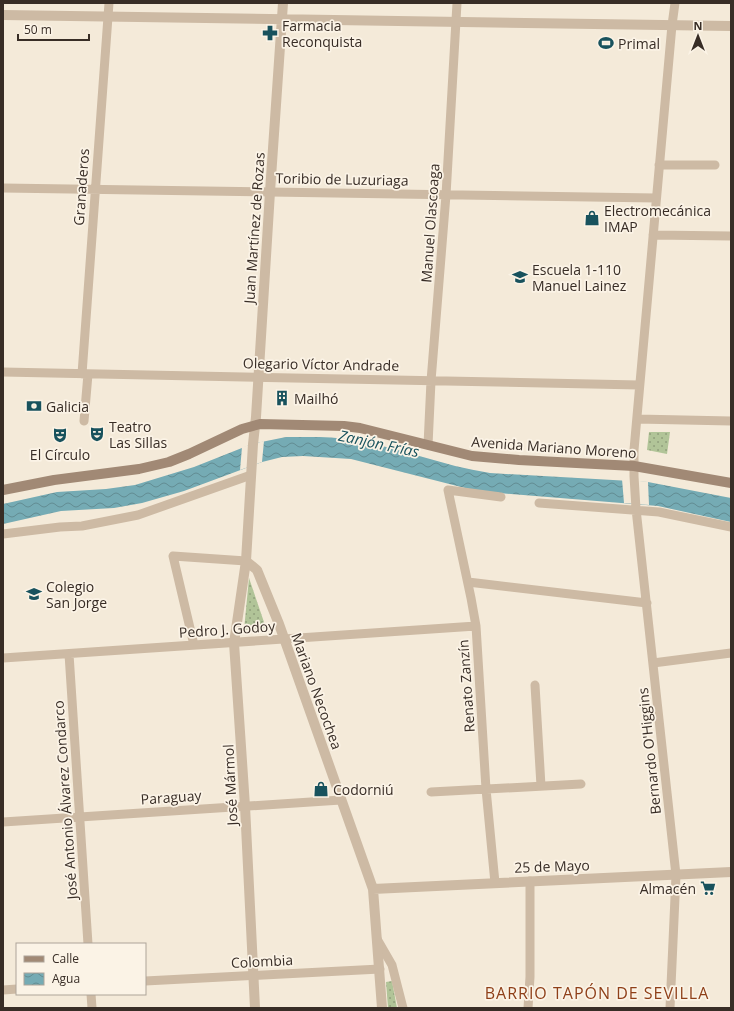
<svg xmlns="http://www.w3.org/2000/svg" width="734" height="1011" viewBox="0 0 734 1011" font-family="'Open Sans',sans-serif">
	<defs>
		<pattern id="grass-dots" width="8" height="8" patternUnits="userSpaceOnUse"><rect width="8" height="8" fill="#b1c498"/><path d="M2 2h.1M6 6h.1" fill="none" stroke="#91a07c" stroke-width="1.8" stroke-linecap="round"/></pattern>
		<pattern id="water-waves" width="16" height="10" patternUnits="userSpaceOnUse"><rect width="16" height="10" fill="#75abb4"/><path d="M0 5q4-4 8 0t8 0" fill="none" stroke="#618c92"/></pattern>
	</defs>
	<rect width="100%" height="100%" fill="#f4ead9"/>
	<path fill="url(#grass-dots)" d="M649,432H670L667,454L647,450Z
		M249,578L266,628L244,630Z
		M392,981L397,1008H388L386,982Z"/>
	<path fill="url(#water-waves)" d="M286,437C308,437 331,436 353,440C399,447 443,466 490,473L648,482L731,498V522L658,506L499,493L469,489L351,459L303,456L282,457L262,462L184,491L142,503L114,508L61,511L3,524V504L57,492L106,489L135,485L194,467L252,444Z"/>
	<path fill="#f4ead9" d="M264,441L262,462L240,470L242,447Z
		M622,479L648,482L649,505L624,503Z"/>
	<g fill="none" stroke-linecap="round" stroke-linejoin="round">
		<path stroke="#cdbaa4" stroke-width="9" d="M659,165H715
			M3,188L656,198
			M653,235L731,236
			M3,372L639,385
			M82,374L109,3
			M637,419L731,421
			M84,421L88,374
			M428,445L431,381L446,195L457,3
			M539,503L659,512L731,527
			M3,534L60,527L82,526L138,515L251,475
			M468,582L647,603
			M194,645L173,556L246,561
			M69,654L88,944
			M3,658L476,626
			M653,663L731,653
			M535,685L541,786
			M431,792L581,784
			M3,822L341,800
			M495,883L486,789L476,626L471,598L448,490L501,497
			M377,939L392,965L403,1008
			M145,981L380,969
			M3,990L17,989
			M91,994L92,1008
			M528,1008L530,977V881
			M670,1008L676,875L636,509L634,476V450L672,25L675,3"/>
		<path stroke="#cdbaa4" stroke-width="10" d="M3,15L731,26
			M246,561L257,570L279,624L373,889L382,1008
			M373,889L731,872
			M255,1008L245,806L234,643L246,561L253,444L256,417L270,192L283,3"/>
		<path stroke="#a18975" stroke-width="10" d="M3,490L54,480L139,469L169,462L189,454L242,429L260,424L344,426L360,428L472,456L519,460L634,466L731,483"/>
	</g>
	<defs>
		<g id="pharmacy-bare" transform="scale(1.2)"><path d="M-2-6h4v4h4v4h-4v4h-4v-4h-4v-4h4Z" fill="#18525d" stroke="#fbf3e6" stroke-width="2.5" paint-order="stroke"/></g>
		<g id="stadium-bare" transform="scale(1.2)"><path d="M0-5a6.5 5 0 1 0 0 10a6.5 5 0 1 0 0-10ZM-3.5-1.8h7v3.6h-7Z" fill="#18525d" stroke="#fbf3e6" stroke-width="2.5" paint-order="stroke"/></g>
		<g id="shop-bare" transform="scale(1.2)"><path d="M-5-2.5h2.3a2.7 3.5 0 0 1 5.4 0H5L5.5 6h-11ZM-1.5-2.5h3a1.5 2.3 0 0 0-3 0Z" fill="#18525d" stroke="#fbf3e6" stroke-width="2.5" paint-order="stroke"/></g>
		<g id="school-bare" transform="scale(1.2)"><path d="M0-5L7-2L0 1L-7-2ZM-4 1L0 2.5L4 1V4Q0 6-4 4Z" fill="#18525d" stroke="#fbf3e6" stroke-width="2.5" paint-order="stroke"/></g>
		<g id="building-bare" transform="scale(1.2)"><path d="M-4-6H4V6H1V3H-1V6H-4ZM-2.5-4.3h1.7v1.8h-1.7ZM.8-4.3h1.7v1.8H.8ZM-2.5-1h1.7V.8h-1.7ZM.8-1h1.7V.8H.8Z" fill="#18525d" stroke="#fbf3e6" stroke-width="2.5" paint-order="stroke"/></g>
		<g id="bank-bare" transform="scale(1.2)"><path d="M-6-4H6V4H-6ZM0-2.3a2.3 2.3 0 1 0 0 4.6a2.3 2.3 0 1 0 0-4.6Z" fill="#18525d" stroke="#fbf3e6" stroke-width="2.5" paint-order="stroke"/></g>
		<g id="theatre-bare" transform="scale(1.2)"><path d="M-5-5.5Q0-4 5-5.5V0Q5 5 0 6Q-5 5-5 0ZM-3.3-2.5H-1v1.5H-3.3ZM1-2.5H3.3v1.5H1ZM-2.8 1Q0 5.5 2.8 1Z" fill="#18525d" stroke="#fbf3e6" stroke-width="2.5" paint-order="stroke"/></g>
		<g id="supermarket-bare" transform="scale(1.2)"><path d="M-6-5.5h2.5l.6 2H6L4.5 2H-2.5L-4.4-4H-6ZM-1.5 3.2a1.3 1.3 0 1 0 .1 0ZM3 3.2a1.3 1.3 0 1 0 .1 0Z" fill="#18525d" stroke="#fbf3e6" stroke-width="2.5" paint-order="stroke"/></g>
	</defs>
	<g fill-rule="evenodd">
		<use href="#pharmacy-bare" x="270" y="33"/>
		<use href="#stadium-bare" x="606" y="43"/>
		<use href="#shop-bare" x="592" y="218"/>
		<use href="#school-bare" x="520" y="277"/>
		<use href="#building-bare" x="282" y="398"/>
		<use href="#bank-bare" x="34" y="406"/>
		<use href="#theatre-bare" x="97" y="434"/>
		<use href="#theatre-bare" x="60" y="435"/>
		<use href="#school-bare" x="34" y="594"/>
		<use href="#shop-bare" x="321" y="789"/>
		<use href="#supermarket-bare" x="708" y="888"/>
	</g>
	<g text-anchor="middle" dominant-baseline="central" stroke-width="3.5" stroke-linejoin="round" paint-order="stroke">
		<g font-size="14" fill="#382d26" stroke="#fbf3e6" text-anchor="start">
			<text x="282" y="25">Farmacia<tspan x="282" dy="16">Reconquista</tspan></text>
			<text x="618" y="43">Primal</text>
			<text x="604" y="210">Electromecánica<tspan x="604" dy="16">IMAP</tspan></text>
			<text x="532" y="269">Escuela 1-110<tspan x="532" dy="16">Manuel Lainez</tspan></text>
			<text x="294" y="398">Mailhó</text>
			<text x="46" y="406">Galicia</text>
			<text x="109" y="426">Teatro<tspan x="109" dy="16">Las Sillas</tspan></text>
			<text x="60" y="454" text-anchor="middle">El Círculo</text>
			<text x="46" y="586">Colegio<tspan x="46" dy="16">San Jorge</tspan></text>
			<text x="333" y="789">Codorniú</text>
			<text x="696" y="888" text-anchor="end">Almacén</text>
		</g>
		<g font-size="14" fill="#382d26" stroke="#fbf3e6">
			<text transform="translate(342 179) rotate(1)">Toribio de Luzuriaga</text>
			<text transform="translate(81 187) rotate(-86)">Granaderos</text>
			<text transform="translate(430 223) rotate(-86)">Manuel Olascoaga</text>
			<text transform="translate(254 228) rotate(-86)">Juan Martínez de Rozas</text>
			<text transform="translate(321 364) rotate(1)">Olegario Víctor Andrade</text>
			<text transform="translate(554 447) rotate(4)">Avenida Mariano Moreno</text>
			<text transform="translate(227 629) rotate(-4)">Pedro J. Godoy</text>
			<text transform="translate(466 686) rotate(-94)">Renato Zanzín</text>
			<text transform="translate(317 691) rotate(70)">Mariano Necochea</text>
			<text transform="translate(649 751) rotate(-96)">Bernardo O'Higgins</text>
			<text transform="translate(230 785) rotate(-93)">José Mármol</text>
			<text transform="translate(171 797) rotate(-4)">Paraguay</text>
			<text transform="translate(65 800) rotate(-94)">José Antonio Álvarez Condarco</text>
			<text transform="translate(552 866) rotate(-2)">25 de Mayo</text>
			<text transform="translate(262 961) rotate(-3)">Colombia</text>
		</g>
		<g font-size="15" font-style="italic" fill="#18525d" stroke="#fbf3e6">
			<text transform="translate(379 443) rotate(12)">Zanjón Frías</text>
		</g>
		<g font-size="16" letter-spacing="1" fill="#8e3f18" stroke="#fbf3e6">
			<text x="597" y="993">BARRIO TAPÓN DE SEVILLA</text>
		</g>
	</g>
	<rect width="734" height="1011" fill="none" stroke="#382d26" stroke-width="8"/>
	<rect x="16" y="943" width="130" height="52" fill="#fbf3e6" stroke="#ada499"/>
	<rect x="24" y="956" width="20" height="6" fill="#a18975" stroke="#ada499"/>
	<text x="52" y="963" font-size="12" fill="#382d26">Calle</text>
	<rect x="24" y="973" width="20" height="12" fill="url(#water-waves)" stroke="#ada499"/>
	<text x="52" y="983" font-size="12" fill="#382d26">Agua</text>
	<g transform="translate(698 36)" stroke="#fbf3e6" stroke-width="3" paint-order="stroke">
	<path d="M0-3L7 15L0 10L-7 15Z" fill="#382d26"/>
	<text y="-6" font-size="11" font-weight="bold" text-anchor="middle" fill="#382d26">N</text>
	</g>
	<path d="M18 34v6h71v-6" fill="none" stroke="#382d26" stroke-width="2"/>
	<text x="24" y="34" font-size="12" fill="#382d26" stroke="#fbf3e6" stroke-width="3" paint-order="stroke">50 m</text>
</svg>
